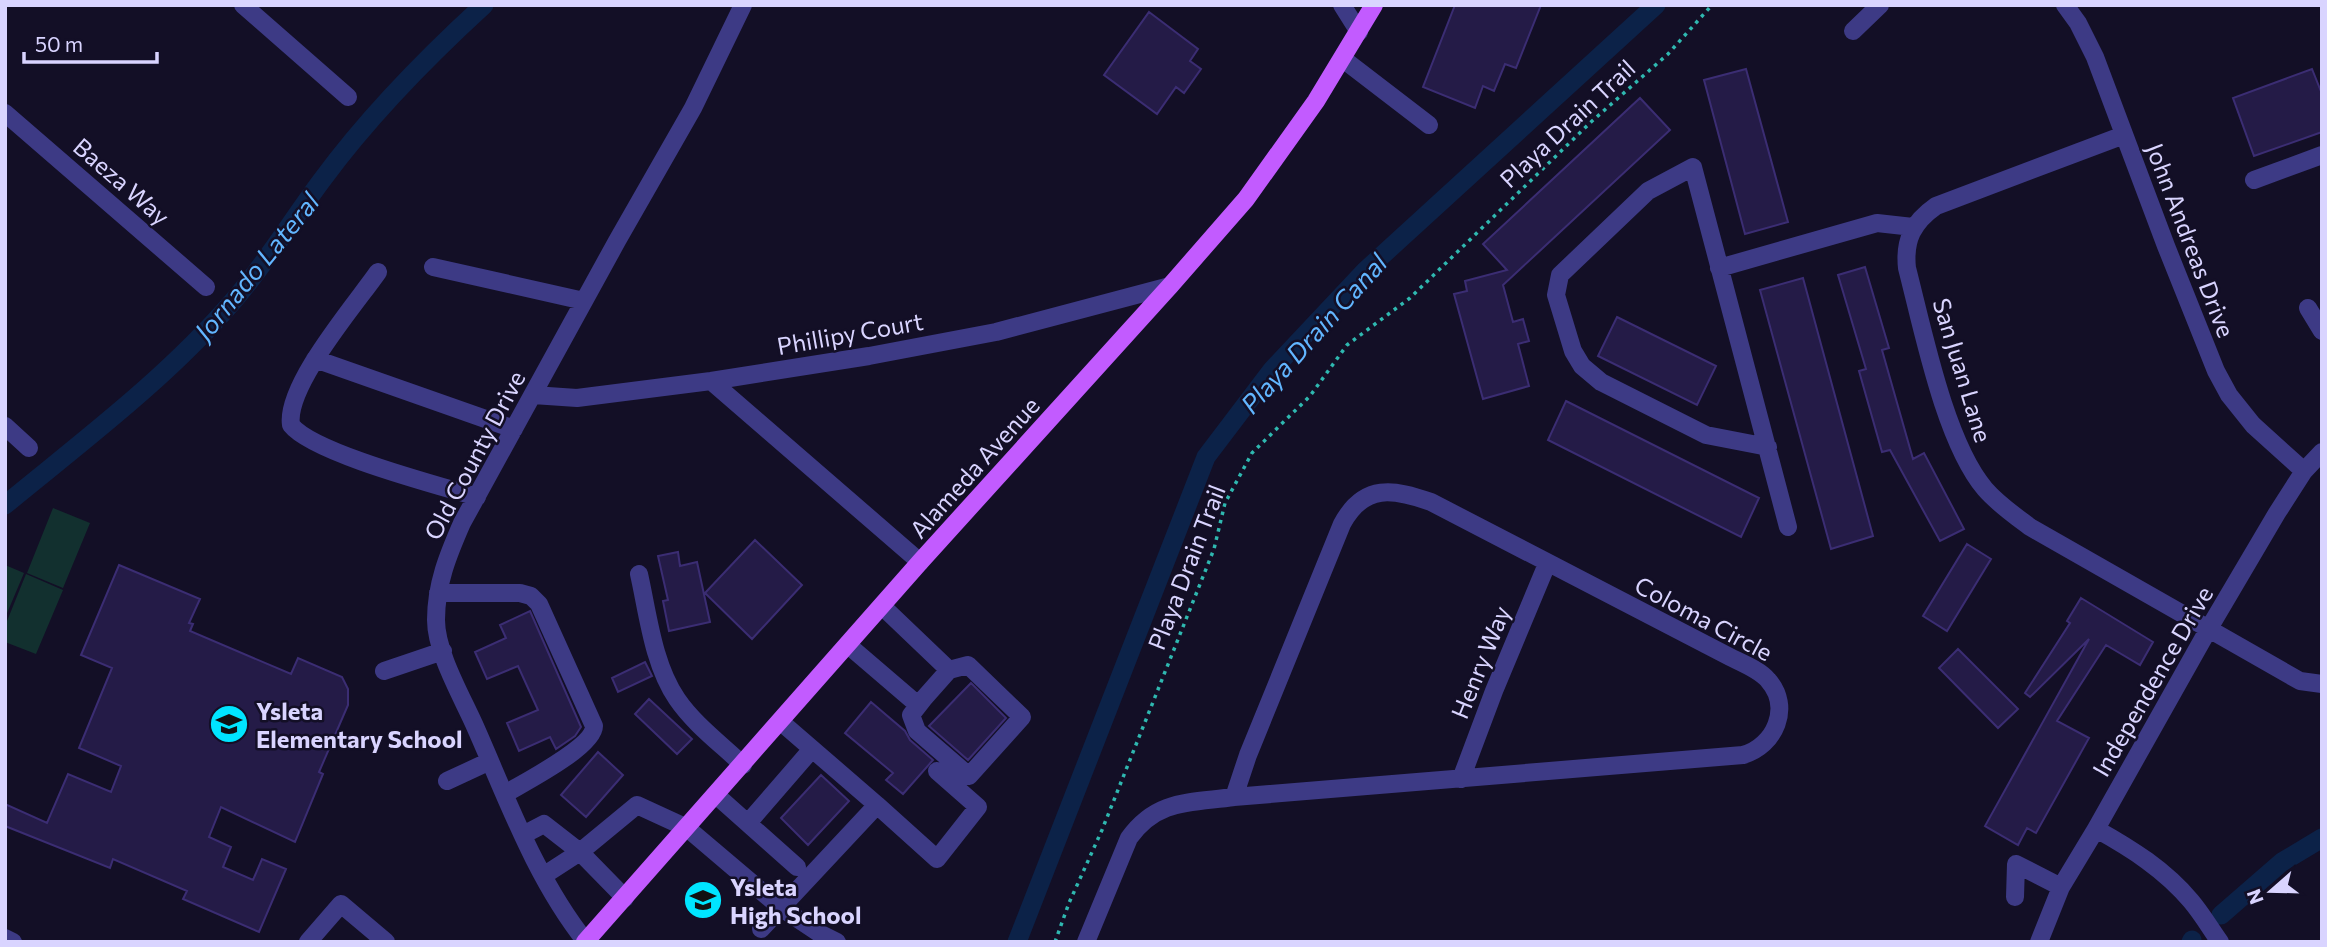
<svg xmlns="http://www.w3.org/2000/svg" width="2327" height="947" viewBox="0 0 2327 947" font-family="Commissioner,sans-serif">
	<rect width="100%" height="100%" fill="#130f26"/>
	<path fill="#12302f" d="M53,508L90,523L63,588L27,573Z
		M5,565L24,573L5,618Z
		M26,574L63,590L36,654L5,642V626Z"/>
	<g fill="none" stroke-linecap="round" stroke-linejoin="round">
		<path stroke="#0c2248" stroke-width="19" d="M5,505C84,440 167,378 234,300C267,262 292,220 322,180C369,116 425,59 484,5
			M2221,915L2282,862L2322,838
			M1017,942L1206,457L1272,370L1365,271L1656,5
			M2191,942L2192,940"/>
	</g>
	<path fill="#241b47" stroke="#3b2d73" stroke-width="2" d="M1455,5H1541L1516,68L1505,64L1494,91L1483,86L1475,108L1423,87Z
		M1149,12L1198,49L1190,61L1201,69L1184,93L1176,87L1157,114L1104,75Z
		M1746,69L1788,222L1745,234L1704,80Z
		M2312,69L2322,94V132L2254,156L2233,98Z
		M1640,98L1670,130L1503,285L1513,322L1523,319L1529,341L1518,344L1529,386L1483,399L1454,294L1467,291L1465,281L1507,270L1483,244Z
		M1865,267L1889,348L1882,350L1913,459L1924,453L1964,529L1940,541L1890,450L1882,452L1859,371L1866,369L1838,275Z
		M1803,278L1873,536L1831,549L1760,290Z
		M1617,317L1716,366L1697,405L1598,356Z
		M1566,401L1759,498L1741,537L1548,440Z
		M755,540L802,585L752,639L705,593Z
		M1967,544L1991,559L1947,631L1923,616Z
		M678,552L680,566L697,562L710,622L669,631L663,601L668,600L658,556Z
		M119,565L200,599L189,623L193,624L190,631L291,674L298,658L342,677L348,689V705L319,772L323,774L295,842L221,807L209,837L231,847L223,867L253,880L262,859L286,869L259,932L183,899L187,891L113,859L110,868L5,826V804L47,823L68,774L111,792L121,766L79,748L112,668L81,655Z
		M2081,598L2153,642L2140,665L2106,645L2057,721L2089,738L2036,833L2027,828L2018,845L1985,826L2089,639L2030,697L2025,693L2070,623L2067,621Z
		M530,611L581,727L575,736L556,749L550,737L519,751L507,723L538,710L518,666L487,679L475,652L506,638L500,625Z
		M1958,649L2018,709L1998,728L1939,668Z
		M645,662L652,676L618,692L612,678Z
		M971,683L1006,718L968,760L929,726Z
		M649,699L692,739L677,754L635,714Z
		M871,702L905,731L910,740L933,760L903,794L886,780L893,773L845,733Z
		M598,752L623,775L586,817L561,795Z
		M821,775L849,801L808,845L781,818Z"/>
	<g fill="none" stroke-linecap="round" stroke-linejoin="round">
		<path stroke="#2fb8b0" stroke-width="3.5" stroke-dasharray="3.5 5" stroke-linecap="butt" d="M1055,942L1069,903L1102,830L1214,549L1225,503L1252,453L1310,396L1347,345L1410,298L1591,122L1668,54L1712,5"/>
		<path stroke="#3d3a85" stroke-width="18" d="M243,5L348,97
			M1342,5L1359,32
			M2065,5L2078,23L2095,57L2166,246L2216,371L2229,395L2253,425L2304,471
			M1853,31L1880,5
			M1343,59L1429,125
			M5,113L206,287
			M2124,135L1936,206C1913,222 1904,240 1907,268C1923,330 1945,442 1985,489C1998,504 2014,515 2030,527L2300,681L2322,684
			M2254,180L2322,155
			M433,267L584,301
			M1719,268L1877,223L1913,227
			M378,272C355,305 285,386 291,425C313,453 437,485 477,497
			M2308,308L2322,331
			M315,359L514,429
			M711,381L920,562
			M533,395L577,398L711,381L869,356L996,332L1170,286
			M5,426L29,448
			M1768,447L1706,435L1601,382L1582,366L1573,351L1556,295L1560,275L1648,191L1693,167L1788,527
			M639,574C648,614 653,664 677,699C694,724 721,744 743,765
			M438,593H520L531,596L539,604L594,726C594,747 523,783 505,794
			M848,645L918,705L949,670L882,606
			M384,671L443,651
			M925,697L911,715L917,731L969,776L1022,717L968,665L949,670
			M1461,779L1494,691L1547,564
			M447,781L490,761
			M716,795L797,867
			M877,805L937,859L978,807L937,771
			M748,823L812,749
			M2096,829C2132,849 2165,870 2191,901C2202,914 2210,928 2220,942
			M523,835L544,824L580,852L543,876
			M2015,897L2016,864L2061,887
			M625,898L580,852L637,805L687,828L780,907L819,933L837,942
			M761,929L877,805L781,722
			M5,938L13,942
			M308,942L341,904L386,942
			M586,942C535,878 507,798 474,724C461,695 436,652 436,620C436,584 448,555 462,523L617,241L693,108L743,5
			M1086,942L1129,838C1157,799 1190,803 1234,797L1743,755C1775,746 1792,707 1768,680C1760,670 1742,663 1730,657L1431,502C1394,489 1364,483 1342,524L1248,755L1234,797
			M2039,942L2061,887L2096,829L2208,630L2277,513L2304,471L2322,452"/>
		<path stroke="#c25bff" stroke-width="18" d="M585,942L920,562L1170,286L1246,199L1316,101L1374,5"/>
	</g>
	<defs>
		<g id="school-disc" transform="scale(2.0125)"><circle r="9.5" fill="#00e5ff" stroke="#130f26"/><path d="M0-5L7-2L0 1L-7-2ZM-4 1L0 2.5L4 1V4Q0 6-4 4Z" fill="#111"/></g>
	</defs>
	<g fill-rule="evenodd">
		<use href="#school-disc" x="229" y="724"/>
		<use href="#school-disc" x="703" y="900"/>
	</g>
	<g text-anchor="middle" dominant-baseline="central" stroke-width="5" stroke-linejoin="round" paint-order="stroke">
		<g font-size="24" fill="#d9d4ff" stroke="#130f26">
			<text transform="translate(1567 123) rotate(-43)">Playa Drain Trail</text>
			<text transform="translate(122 181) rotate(41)">Baeza Way</text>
			<text transform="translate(2191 240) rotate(69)">John Andreas Drive</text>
			<text transform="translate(850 333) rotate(-10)">Phillipy Court</text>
			<text transform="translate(1963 370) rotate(73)">San Juan Lane</text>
			<text transform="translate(474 455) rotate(-62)">Old County Drive</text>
			<text transform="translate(974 467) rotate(-48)">Alameda Avenue</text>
			<text transform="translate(1186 567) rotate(-69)">Playa Drain Trail</text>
			<text transform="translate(1704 618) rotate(28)">Coloma Circle</text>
			<text transform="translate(1480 662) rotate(-68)">Henry Way</text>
			<text transform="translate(2152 681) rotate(-60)">Independence Drive</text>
		</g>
		<g font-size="24" font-weight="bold" fill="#d9d4ff" stroke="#130f26" text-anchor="start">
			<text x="256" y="710">Ysleta<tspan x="256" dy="28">Elementary School</tspan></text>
			<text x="730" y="886">Ysleta<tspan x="730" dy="28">High School</tspan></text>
		</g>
		<g font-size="26" font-style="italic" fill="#62b6ff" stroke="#130f26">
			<text transform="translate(256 266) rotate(-51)">Jornado Lateral</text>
			<text transform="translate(1313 333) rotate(-48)">Playa Drain Canal</text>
		</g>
	</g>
	<rect width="2327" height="947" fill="none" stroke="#d9d4ff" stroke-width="14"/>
	<g transform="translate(2271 891) rotate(250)" stroke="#130f26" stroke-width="5" paint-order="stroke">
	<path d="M0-5L12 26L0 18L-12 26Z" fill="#d9d4ff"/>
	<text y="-10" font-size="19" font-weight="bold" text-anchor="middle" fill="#d9d4ff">N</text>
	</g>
	<path d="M24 52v10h133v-10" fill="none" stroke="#d9d4ff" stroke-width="3.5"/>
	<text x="35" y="52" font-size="21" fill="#d9d4ff" stroke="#130f26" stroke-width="5" paint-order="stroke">50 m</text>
</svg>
